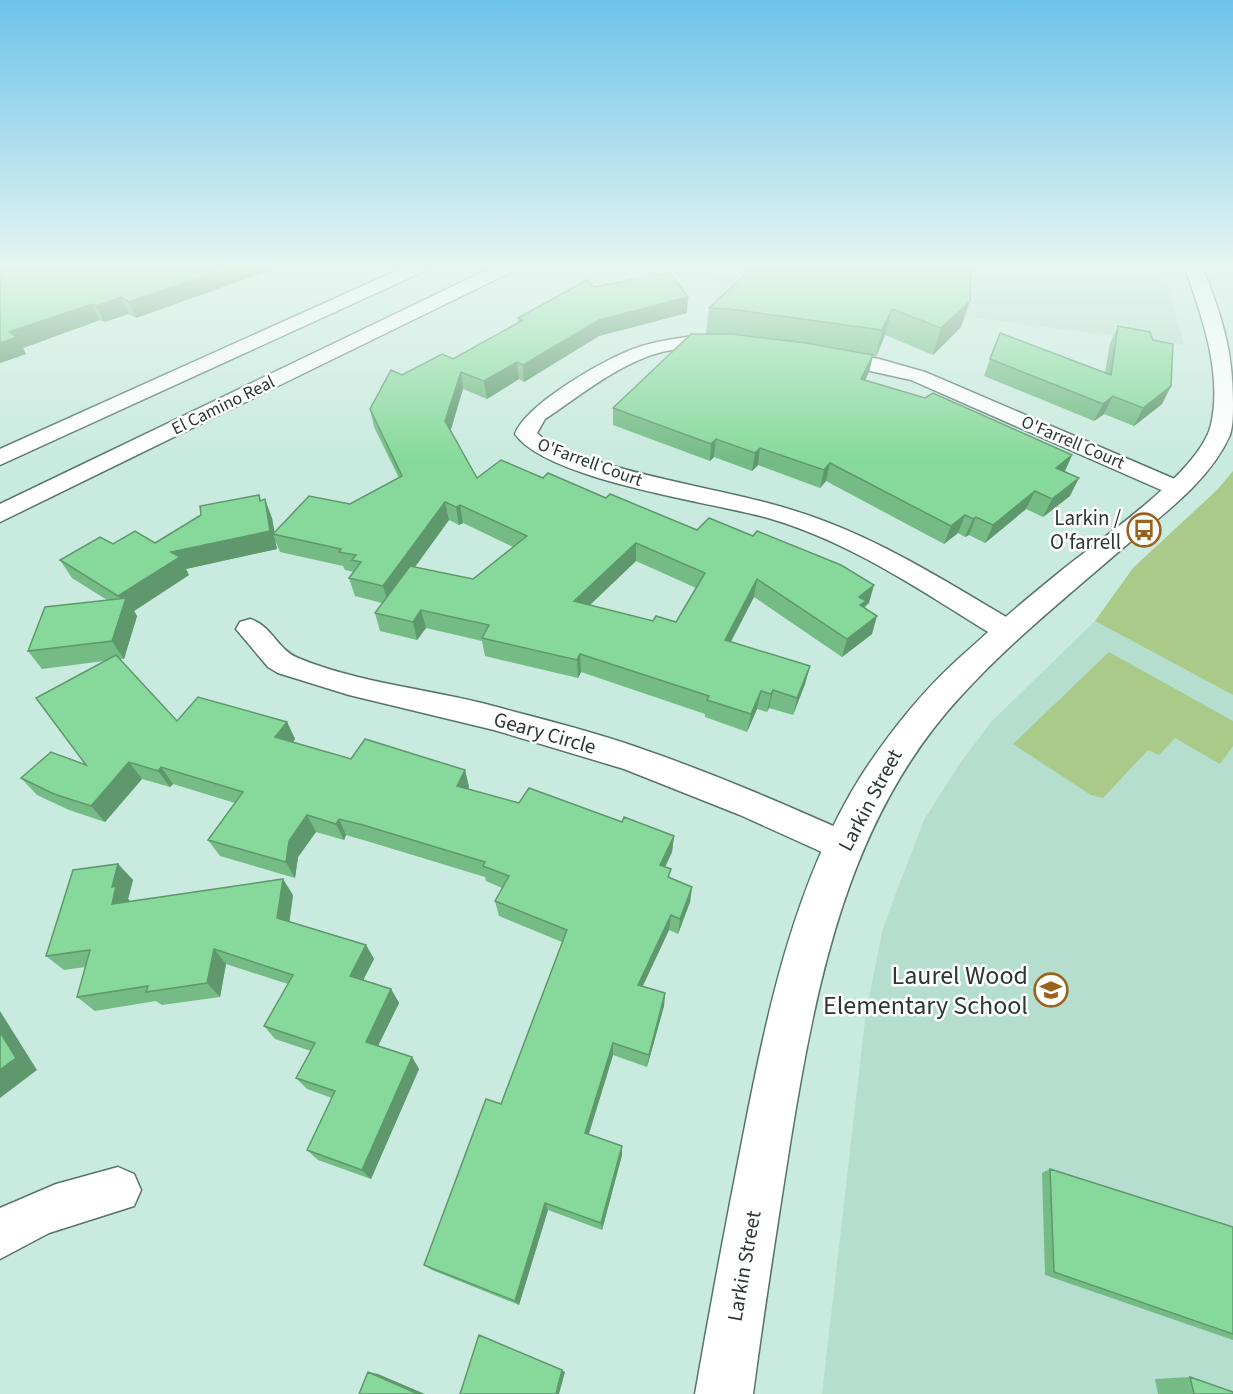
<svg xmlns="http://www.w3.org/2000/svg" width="1233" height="1394" font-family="'Source Sans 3',sans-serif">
<rect width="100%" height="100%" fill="#c9eade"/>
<path fill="#b5decf" d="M 719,265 L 1162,265 L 1184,345 L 715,284 L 711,276 Z
M 1095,621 L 1233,695 L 1233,1394 L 822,1394 L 866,1012 L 883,929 L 896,893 L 924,820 L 960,763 L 992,721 Z"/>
<path fill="#a9ca88" d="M 1233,471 L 1233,695 L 1095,621 L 1133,568 L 1218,489 Z
M 1109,652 L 1233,721 L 1233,746 L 1220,764 L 1175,738 L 1159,755 L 1148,750 L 1103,798 L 1091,795 L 1013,744 Z"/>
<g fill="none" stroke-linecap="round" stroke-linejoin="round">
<defs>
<path id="minor" d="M 693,336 L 722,337 L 731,343 C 725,352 691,348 678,349 C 628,355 586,392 545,419 L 537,433 C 551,447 572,453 590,459 C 667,485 749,492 824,521 C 893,547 955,587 1018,624 L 1022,631 L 1018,638 L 1008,641 L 998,638 C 924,593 852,542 768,518 C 711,502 547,480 515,434 C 526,404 607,357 639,347 C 656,341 675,339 693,336 Z
M 832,351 L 879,359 L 925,372 L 1184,483 L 1188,488 L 1184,493 L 1168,493 L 911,380 L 825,361 L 822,357 Z
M 250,619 C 271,625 278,650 298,658 C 361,684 432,689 497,707 C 545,720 595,732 642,749 C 715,774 786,805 856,836 L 861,847 L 856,858 L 844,862 L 740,815 L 624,769 L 494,730 L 349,695 L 278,673 L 268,667 L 236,629 L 240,622 Z
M 118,1167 L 134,1174 L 141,1190 L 134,1206 L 49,1233 L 0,1259 L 0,1208 L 56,1184 Z"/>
<path id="tertiary" d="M 1184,265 L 1202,265 C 1221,315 1233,348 1233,403 C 1233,414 1233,425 1230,435 C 1209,482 1163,514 1124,547 C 1069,595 1010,642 961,696 C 847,819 816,984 790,1144 C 777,1227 764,1310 753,1394 L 695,1394 C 710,1308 726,1222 743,1136 C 767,1013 794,883 861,776 C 889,733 920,694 957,660 C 991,629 1026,599 1062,570 C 1100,539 1200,472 1211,425 C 1223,372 1201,314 1184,265 Z"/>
<path id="motorway" d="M 409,265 L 432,265 L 429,269 L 0,465 L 0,449 Z
M 497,265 L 520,265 L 517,269 L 0,522 L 0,504 Z"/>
</defs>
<use href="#minor" stroke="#57746a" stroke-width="3"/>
<use href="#tertiary" stroke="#57746a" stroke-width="3"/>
<use href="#motorway" stroke="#57746a" stroke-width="3"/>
<use href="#minor" fill="#fff" fill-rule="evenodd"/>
<use href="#tertiary" fill="#fff" fill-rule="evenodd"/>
<use href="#motorway" fill="#fff" fill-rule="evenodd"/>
</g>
<path fill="#74bb85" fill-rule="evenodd" d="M 0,265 L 285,265 L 136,318 L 129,314 L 104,322 L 100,320 L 23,348 L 26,354 L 0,363 Z
M 755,265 L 961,327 L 933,355 L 885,335 L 876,357 L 873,356 L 869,372 L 865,380 L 1072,455 L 1065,471 L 1070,496 L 1043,517 L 1026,509 L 985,543 L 969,535 L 965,537 L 958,533 L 944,544 L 826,481 L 820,488 L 758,465 L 752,471 L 714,457 L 710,461 L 613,425 L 613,408 L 706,334 L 709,308 Z
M 594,287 L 687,313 L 599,336 L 524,382 L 519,379 L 487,399 L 463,389 L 451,430 L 477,478 L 543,478 L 606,498 L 869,603 L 864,608 L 872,634 L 842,657 L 754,597 L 731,642 L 810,666 L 805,684 L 793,715 L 769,708 L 767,712 L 757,709 L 747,732 L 705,717 L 705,714 L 581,672 L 578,678 L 485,656 L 482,641 L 426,628 L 417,640 L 380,631 L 375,613 L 382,603 L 355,596 L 349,578 L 354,572 L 345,570 L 343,566 L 280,552 L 275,540 L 277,549 L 186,569 L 189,575 L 134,611 L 137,616 L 124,659 L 120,659 L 177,721 L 287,722 L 295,739 L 293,742 L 351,759 L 465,770 L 469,787 L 468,789 L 519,803 L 622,822 L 674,836 L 672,852 L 665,867 L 670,878 L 692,887 L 690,902 L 678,934 L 669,930 L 643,986 L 665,993 L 664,1006 L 647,1067 L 613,1055 L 589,1134 L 622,1155 L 602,1230 L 548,1210 L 519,1305 L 432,1270 L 424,1265 L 501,1104 L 562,942 L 499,916 L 495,901 L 502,888 L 486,881 L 485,877 L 370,842 L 346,835 L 344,840 L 316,832 L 298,857 L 295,878 L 220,856 L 208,840 L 235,803 L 173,784 L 170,787 L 142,779 L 105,822 L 69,810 L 37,795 L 21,778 L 86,765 L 104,661 L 42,669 L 28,651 L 107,600 L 72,578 L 60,560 L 113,544 L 155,543 L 259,495 L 261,500 L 272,518 L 274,532 L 350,504 L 399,478 L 374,427 L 370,409 L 402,375 L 453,359 L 518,323 L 518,318 ZM 449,520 L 459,525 L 463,523 L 513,547 L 473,579 L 415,567 ZM 636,561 L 696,588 L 676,622 L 653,621 L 590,605 Z
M 1118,326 L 1171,386 L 1162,404 L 1134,426 L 1104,414 L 1094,421 L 984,376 L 990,359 L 1105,373 L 1110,343 Z
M 118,864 L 133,880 L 128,899 L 131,902 L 293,895 L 289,921 L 366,945 L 374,959 L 363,980 L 391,989 L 399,1003 L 378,1046 L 412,1057 L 419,1069 L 371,1179 L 318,1160 L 307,1150 L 332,1098 L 307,1089 L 296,1078 L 311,1051 L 275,1039 L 264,1026 L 288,984 L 226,964 L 220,997 L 162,1005 L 156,1001 L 95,1011 L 77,997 L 85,967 L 64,970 L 46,956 Z
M 1050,1169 L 1233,1227 L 1233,1340 L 1045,1275 L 1042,1173 Z
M 1190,1377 L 1233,1394 L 1158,1394 L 1155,1379 Z"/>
<path fill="#5e986c" d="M 235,265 L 285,265 L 136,318 L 129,302 Z
M 121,297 L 129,314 L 104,322 L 96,306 Z
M 688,297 L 687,313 L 599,336 L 524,382 L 523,365 L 599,320 Z
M 970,301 L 961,327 L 933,355 L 941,328 Z
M 92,304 L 100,320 L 23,348 L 26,354 L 0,363 L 0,343 L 9,332 Z
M 892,309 L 885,335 L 876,357 L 882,330 Z
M 873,355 L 869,372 L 857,396 L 861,379 Z
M 517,362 L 519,379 L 487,399 L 484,381 Z
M 461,372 L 463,389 L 448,438 L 445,421 Z
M 1171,386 L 1162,404 L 1134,426 L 1143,408 Z
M 1113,396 L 1104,414 L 1094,421 L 1103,404 Z
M 716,439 L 714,457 L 710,461 L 711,444 Z
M 760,448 L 758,465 L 752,471 L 755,453 Z
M 1072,455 L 1064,473 L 1056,468 Z
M 830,463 L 826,481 L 820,488 L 824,470 Z
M 1079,478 L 1070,496 L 1043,517 L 1052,499 Z
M 1035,491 L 1026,509 L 985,543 L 993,525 Z
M 265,499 L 272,518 L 275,534 L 273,534 L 275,540 L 277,549 L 186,569 L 189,575 L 134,611 L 137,616 L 124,659 L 112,641 L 124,604 L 118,596 L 171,552 Z
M 445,502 L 449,520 L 388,604 L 383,586 Z
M 460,505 L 463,523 L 459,525 L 456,507 Z
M 965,515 L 958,533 L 944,544 L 951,526 Z
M 976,517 L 969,535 L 965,537 L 973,519 Z
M 636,543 L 636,561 L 575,619 L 574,601 Z
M 757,579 L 754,597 L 722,658 L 725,640 Z
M 874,585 L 869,603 L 864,607 L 860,619 L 859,597 Z
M 421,610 L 426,628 L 417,640 L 413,622 Z
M 877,616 L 872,634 L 842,657 L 847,639 Z
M 580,654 L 581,672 L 578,678 L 577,660 Z
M 810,666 L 805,684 L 793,715 L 797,698 Z
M 773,690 L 769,708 L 767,712 L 771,694 Z
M 761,691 L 757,709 L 747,732 L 751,714 Z
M 287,722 L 295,739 L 284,754 L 275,737 Z
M 129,762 L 142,779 L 105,822 L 91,806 Z
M 161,767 L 173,784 L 170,787 L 158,771 Z
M 465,770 L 469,787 L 461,802 L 457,786 Z
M 307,815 L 316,832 L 298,857 L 295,878 L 286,862 L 289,841 Z
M 339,819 L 346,835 L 344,840 L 336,824 Z
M 674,836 L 672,852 L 659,880 L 660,865 Z
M 118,864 L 133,880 L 128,899 L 131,902 L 112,904 L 112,887 Z
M 283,879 L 293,895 L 288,933 L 277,918 Z
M 692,887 L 690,902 L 678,934 L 680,919 Z
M 671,915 L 669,930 L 637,998 L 638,985 Z
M 366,945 L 374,959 L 358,990 L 350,976 Z
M 214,949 L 226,964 L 220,997 L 207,983 Z
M 391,989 L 399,1003 L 374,1054 L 366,1042 Z
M 665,993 L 664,1006 L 647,1067 L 649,1055 Z
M 0,1011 L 37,1070 L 0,1098 Z
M 613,1043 L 613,1055 L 586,1143 L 585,1133 Z
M 412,1057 L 419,1069 L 371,1179 L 362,1170 Z
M 622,1146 L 622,1155 L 602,1230 L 601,1223 Z
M 545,1203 L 548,1210 L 519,1305 L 515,1301 Z
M 562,1370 L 565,1372 L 559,1394 L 556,1394 Z
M 368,1372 L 378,1374 L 425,1394 L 418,1394 Z"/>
<path fill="#87d99b" stroke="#5e986c" stroke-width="1.5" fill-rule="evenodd" d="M 0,265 L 235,265 L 129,302 L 121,297 L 96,306 L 92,304 L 9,332 L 17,337 L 0,343 Z
M 755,265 L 971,265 L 970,301 L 941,328 L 892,309 L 882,330 L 730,309 L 709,308 Z
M 670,272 L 688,297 L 599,320 L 523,365 L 517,362 L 484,381 L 461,372 L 445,421 L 477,478 L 501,460 L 543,478 L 548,473 L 606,498 L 610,494 L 697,530 L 709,518 L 753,536 L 757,531 L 841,565 L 874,585 L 859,597 L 866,601 L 860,605 L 877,616 L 847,639 L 757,579 L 725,640 L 810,666 L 797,698 L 773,690 L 771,694 L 761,691 L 751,714 L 707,700 L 709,696 L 580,654 L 577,660 L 482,638 L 489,625 L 421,610 L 413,622 L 375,613 L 410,566 L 473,579 L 527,536 L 460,505 L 456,507 L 445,502 L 383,586 L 349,578 L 361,562 L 352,560 L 356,555 L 339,552 L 341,549 L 273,534 L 309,496 L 350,504 L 402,476 L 370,409 L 391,370 L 402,375 L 442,354 L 453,359 L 523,320 L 518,318 L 587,280 L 594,287 ZM 636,543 L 705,573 L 676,622 L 656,616 L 653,621 L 574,601 Z
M 1118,326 L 1150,332 L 1153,340 L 1173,344 L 1171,386 L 1143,408 L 1113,396 L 1103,404 L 990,359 L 1000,333 L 1111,375 Z
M 691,334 L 731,334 L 806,343 L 873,355 L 861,379 L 925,398 L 933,393 L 1072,455 L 1056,468 L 1079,478 L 1052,499 L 1035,491 L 993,525 L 976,517 L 973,519 L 965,515 L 951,526 L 830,463 L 824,470 L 760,448 L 755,453 L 716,439 L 711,444 L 613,408 Z
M 259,495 L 260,501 L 265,499 L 270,531 L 171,552 L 180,557 L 118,596 L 60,560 L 100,537 L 113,544 L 135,531 L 155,543 L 201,515 L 200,506 Z
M 126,598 L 112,641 L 28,651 L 45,607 Z
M 116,655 L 177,721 L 198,697 L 287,722 L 275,737 L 351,759 L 365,739 L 465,770 L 457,786 L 519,803 L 529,788 L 622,822 L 624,817 L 674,836 L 660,865 L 671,869 L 668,877 L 692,887 L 680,919 L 671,915 L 638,985 L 665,993 L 649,1055 L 613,1043 L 585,1133 L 622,1146 L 601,1223 L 545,1203 L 515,1301 L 424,1265 L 486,1099 L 501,1104 L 567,930 L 495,901 L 509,876 L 483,866 L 485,862 L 363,825 L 339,819 L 336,824 L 307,815 L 289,841 L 286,862 L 208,840 L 243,792 L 161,767 L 158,771 L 129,762 L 91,806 L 54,794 L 21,778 L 51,752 L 86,765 L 36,698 Z
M 118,864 L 112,887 L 116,886 L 112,904 L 283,879 L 277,918 L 366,945 L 350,976 L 391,989 L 366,1042 L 412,1057 L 362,1170 L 307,1150 L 335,1091 L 296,1078 L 315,1043 L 264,1026 L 293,975 L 214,949 L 207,983 L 146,992 L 148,986 L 77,997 L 90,950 L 46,956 L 73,870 Z
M 0,1032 L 16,1058 L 0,1070 Z
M 1050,1169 L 1233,1227 L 1233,1334 L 1054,1272 Z
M 479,1335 L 562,1370 L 556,1394 L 460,1394 Z
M 368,1372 L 418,1394 L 359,1394 Z
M 1190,1377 L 1233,1392 L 1233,1394 L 1194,1394 Z"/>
<linearGradient id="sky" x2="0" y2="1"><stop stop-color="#6dc3ec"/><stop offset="0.58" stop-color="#e7f6f0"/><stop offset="1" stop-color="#e7f6f0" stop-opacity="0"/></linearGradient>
<rect width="1233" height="460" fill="url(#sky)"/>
<defs>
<symbol id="bus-ring" viewBox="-11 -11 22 22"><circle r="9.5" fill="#fff" stroke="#9a631d" stroke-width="1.5"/><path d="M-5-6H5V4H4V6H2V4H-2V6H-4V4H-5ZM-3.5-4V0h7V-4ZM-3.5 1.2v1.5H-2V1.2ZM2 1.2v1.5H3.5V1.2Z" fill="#9a631d"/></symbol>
<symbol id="school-ring" viewBox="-11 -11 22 22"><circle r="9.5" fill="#fff" stroke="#9a631d" stroke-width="1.5"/><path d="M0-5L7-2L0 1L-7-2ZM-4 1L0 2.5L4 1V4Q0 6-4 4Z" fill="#9a631d"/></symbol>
</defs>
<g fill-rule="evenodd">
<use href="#bus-ring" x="1125" y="511" width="38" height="38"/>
<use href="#school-ring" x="1032" y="971" width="38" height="38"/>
</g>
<g text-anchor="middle" stroke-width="5" stroke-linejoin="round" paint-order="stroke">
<g font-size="18" fill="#2a3733" stroke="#fff">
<text transform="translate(223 405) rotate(-26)" y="6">El Camino Real</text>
<text transform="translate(1073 442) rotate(23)" y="6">O'Farrell Court</text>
<text transform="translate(590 462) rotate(20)" y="6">O'Farrell Court</text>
</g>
<g font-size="21" fill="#2a3733" stroke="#fff" text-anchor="end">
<text x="1121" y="525">Larkin /<tspan x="1121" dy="24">O'farrell</tspan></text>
</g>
<g font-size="21" fill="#2a3733" stroke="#fff">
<text transform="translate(545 733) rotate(16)" y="7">Geary Circle</text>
<text transform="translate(870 800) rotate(-62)" y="7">Larkin Street</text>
<text transform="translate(744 1266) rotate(-80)" y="7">Larkin Street</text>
</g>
<g font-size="26" fill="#2a3733" stroke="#fff" text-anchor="end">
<text x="1028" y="984">Laurel Wood<tspan x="1028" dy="30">Elementary School</tspan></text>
</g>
</g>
</svg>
